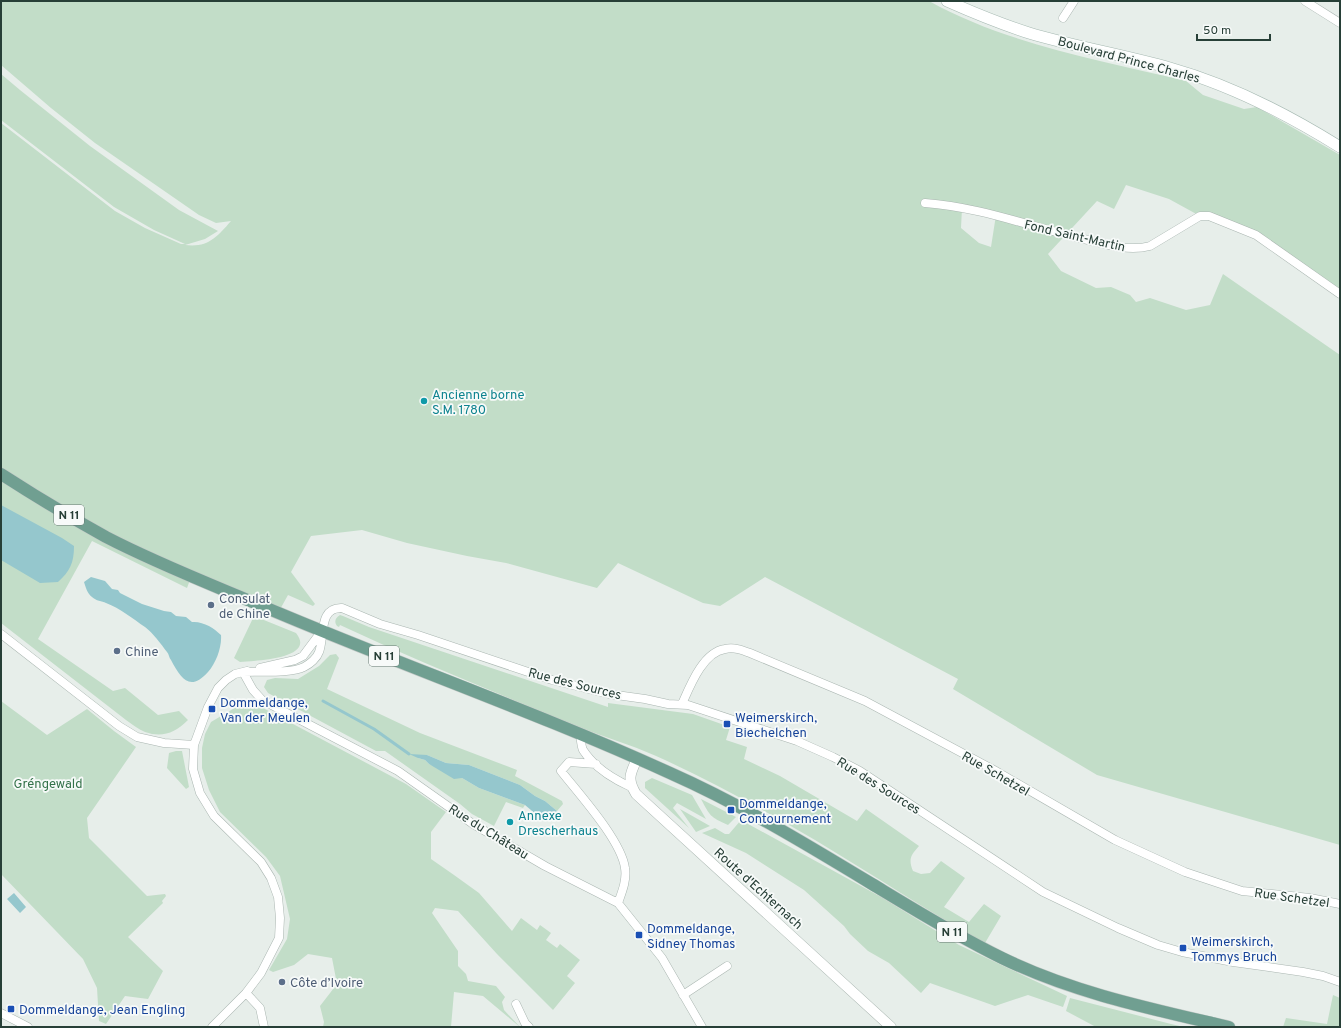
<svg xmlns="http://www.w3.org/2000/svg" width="1341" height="1028" font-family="Overpass,sans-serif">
<rect width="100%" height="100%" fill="#e7eeea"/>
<path fill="#c2ddc8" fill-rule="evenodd" d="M 1,1 L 929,1 C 1006,44 1100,60 1186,81 L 1203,95 L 1244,109 L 1257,107 L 1340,155 L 1340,294 L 1256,235 L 1200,216 L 1169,199 L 1126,185 L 1114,209 L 1097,201 L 1048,254 L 1061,271 L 1096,288 L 1111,287 L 1130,295 L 1136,302 L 1150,298 L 1186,310 L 1210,305 L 1223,274 L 1340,355 L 1340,845 L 1097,775 L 953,689 L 958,679 L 765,577 L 720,606 L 703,603 L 618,563 L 597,588 L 506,563 L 467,556 L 407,543 L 362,530 L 311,536 L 291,572 L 315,604 L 313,606 L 288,595 L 278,613 L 191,577 L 187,588 L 92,541 L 38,639 L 113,691 L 125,688 L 158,715 L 179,711 L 188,720 C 175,733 162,738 145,732 C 138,729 132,724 126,720 L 1,623 L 1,123 L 115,211 L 145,228 L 181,244 L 185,244 L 154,230 L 114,207 L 1,120 L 1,74 L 20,90 L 90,146 L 179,210 L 218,231 L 205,239 L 185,245 C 208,248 217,237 231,221 L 216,223 L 199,215 L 95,143 L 51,108 L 1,65 ZM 962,208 L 996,215 L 991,247 L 979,243 L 961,228 Z
M 340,615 L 343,616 L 369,627 L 608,707 L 608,703 L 693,714 L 730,727 L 726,740 L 747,747 L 744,759 L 780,776 L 857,821 L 866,809 L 919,846 C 911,855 908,859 913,871 L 921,874 L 930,873 L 941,861 L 965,878 L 944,907 L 969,922 L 984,904 L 1001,916 L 985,943 C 927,911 872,874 815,840 C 766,811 716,784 665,760 C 640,748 613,740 587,730 C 504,696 421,663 340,625 L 339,627 L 337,626 C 334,622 335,618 340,615 Z
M 254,616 L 296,633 C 317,659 254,661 240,662 L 234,658 Z
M 336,654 L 339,658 L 327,689 L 420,733 L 517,770 L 515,776 L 562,801 L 563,804 L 557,811 L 545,801 L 535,796 L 520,785 L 469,765 L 446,763 L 427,755 L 418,758 L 425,760 L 429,764 L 462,778 L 479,788 L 525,805 L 523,808 L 506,802 L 494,826 L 472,814 L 460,804 L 385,751 L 376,751 L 268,693 L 264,687 L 267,680 L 275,678 L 298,679 L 319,666 L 330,655 Z
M 248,700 L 406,784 L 446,812 L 431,832 L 431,859 L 454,875 L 479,893 L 512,931 L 521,918 L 537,930 L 540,925 L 551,933 L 546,940 L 557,948 L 560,944 L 580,960 L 567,976 L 575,983 L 553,1010 L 497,954 L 458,911 L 435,908 L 432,913 L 458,951 L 458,966 L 466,974 L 468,981 L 496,986 L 505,997 L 502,1002 L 504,1010 L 520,1027 L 483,996 L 454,992 L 451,1027 L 323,1027 L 324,1022 L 320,1006 L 337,984 L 332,958 L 308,954 L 294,965 L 273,972 L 269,970 L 287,939 L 290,919 L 280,876 L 266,857 L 220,812 L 209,790 L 202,768 L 202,748 L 205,734 L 211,722 Z
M 1,701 L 47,735 L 87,709 L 114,731 L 136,747 L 87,818 L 89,838 L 147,896 L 165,894 L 166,896 L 162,901 L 163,903 L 128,937 L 163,971 L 148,999 L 125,996 L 106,1024 L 99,1021 L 97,988 L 83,959 L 1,874 Z
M 176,751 L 182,751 L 189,787 L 186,789 L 167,768 L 169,753 Z
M 652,778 L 692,795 L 706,819 L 677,803 L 673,808 L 689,828 L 645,788 L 645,782 Z
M 701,799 L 736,817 L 728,825 C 710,817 710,816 701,799 Z
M 680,809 L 710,826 L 696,832 Z
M 741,820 L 881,897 L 959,945 L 1067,996 L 1063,1007 L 1028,995 L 995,1006 L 930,983 L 921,993 L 889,963 L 868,951 L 850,934 L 844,926 L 804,890 L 746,853 L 702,833 L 715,828 L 725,834 L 729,834 Z
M 1333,995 L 1340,998 L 1340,1027 L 1283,1027 L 1286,1018 L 1327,1024 Z
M 1070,998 L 1171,1024 L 1184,1027 L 1096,1027 L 1066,1011 Z"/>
<path fill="#95c7cd" d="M 1,505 L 62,538 L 74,546 C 74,563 70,571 58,582 L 40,583 L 1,560 Z
M 91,577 L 105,581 L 112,589 L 118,590 L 120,593 L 142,604 L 164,611 L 171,612 L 176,616 L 186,617 L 192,622 C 203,621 214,628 221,635 C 222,647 216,663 208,672 C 190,692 181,679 171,660 C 169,658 169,654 167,652 C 161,644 153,633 145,627 C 133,619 120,608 106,603 C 102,601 96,601 92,597 C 87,593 86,588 84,582 Z
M 409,754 L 427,755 L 446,763 L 469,765 L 520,785 L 535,796 L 545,801 L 557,811 L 544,821 L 525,805 L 479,788 L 462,778 L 454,779 L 429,764 L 425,760 L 418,758 Z
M 14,893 L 26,907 L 20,913 L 7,899 Z"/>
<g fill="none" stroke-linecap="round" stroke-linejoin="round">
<path stroke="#95c7cd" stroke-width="3" d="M 323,701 L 374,729 L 409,754"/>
<defs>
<path id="minor" d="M 1305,1 L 1340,23
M 1063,18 L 1074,1
M 925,203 C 980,207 1031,227 1084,239 C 1105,244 1128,252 1150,246 L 1200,216 L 1209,216 L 1256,235 L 1340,294
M 1,634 L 119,726 L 137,737 L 164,743 L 194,745
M 260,668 L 295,660 L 303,656 L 321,632
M 243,672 C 259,671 290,674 304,667 C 310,664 317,658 319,652 C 325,637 318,607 342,608 L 380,624 L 418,635 L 552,680 L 609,694 L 645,699 L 668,704 L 688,705 L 797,741 L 833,757 L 860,771 L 1043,892 L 1118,928 L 1158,945 L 1182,952 L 1233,962 L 1303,972 L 1323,976 L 1340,982
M 243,672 L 253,690 L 262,700 L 398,771 L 473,824 L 545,866 L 618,903 L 662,958 L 702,1027
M 682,704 C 690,686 703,652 725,649 C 734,647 742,650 750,653 L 865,701 L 994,770 L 1115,840 L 1185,872 L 1242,891 L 1310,898 L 1340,904
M 580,734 C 581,739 581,746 583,750 C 594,767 613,779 631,787
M 596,764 L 569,762 L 561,771 C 579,794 621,840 625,868 C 627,880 622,892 618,903
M 246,993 L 260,1008 L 264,1027
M 683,995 L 727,966
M 516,1004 L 525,1023 L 529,1027
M 1,1013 L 28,1027
M 212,1027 L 246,993 L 261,973 L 279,938 L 280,918 L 278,897 L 271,878 L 261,862 L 214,816 L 200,793 L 193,769 L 194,745 L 208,707 L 218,688 L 226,680 L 235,674 L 247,671"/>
<path id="tertiary" d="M 637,759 C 630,774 627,779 636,794 L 891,1027"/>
<path id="secondary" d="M 947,1 C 974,13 1001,24 1029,33 C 1076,47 1124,55 1170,68 C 1231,85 1287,114 1340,147"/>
<path id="primary" d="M 1,474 C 35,496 70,517 106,537 C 154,562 205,582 255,603 C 392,662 534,711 670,773 C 740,804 806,844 872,884 C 915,910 957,936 1002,958 C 1074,993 1152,1009 1229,1027"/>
</defs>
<use href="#minor" stroke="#aab6b1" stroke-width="9"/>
<use href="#tertiary" stroke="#aab6b1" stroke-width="11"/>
<use href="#secondary" stroke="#a6b9b2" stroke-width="12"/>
<use href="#primary" stroke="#c3c9c7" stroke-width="13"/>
<use href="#minor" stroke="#fff" stroke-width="8"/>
<use href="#tertiary" stroke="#fff" stroke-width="10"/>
<use href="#secondary" stroke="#fff" stroke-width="11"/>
<use href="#primary" stroke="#709f91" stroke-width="12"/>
</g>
<g fill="#0f9aa8" stroke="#f7faf9" stroke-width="1.5">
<circle cx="424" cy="401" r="4"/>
<circle cx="510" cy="822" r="4"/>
</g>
<g fill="#5c6f8a" stroke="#f7faf9" stroke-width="1.5">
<circle cx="211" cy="605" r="4"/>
<circle cx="117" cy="651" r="4"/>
<circle cx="282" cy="982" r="4"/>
</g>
<g fill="#1a4fb4" stroke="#f7faf9" stroke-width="1.5">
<rect x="208" y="705" width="8" height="8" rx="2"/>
<rect x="723" y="720" width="8" height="8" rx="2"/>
<rect x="727" y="806" width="8" height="8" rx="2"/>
<rect x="635" y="931" width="8" height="8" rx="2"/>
<rect x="1179" y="944" width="8" height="8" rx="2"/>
<rect x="7" y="1005" width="8" height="8" rx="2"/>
</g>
<g text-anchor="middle" stroke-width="3.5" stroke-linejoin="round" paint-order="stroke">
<g fill="#f7faf9" stroke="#657771" stroke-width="1">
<rect x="54" y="505" width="30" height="20" rx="3"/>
<rect x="369" y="646" width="30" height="20" rx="3"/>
<rect x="937" y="922" width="30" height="20" rx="3"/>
</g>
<g font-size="12" font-weight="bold" fill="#273f37">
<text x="69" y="519">N 11</text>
<text x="384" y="660">N 11</text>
<text x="952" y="936">N 11</text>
</g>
<g font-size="13" fill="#273f37" stroke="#f7faf9">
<text transform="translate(1129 59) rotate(15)" y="5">Boulevard Prince Charles</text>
<text transform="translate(1075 235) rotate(13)" y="5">Fond Saint-Martin</text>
<text transform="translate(575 683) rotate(14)" y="5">Rue des Sources</text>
<text transform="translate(996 773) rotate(30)" y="5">Rue Schetzel</text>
<text transform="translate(879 785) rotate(32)" y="5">Rue des Sources</text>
<text transform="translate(489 831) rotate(32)" y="5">Rue du Château</text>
<text transform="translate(759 888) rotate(42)" y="5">Route d'Echternach</text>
<text transform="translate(1292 897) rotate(8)" y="5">Rue Schetzel</text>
</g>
<g font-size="13" fill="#0d838f" stroke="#f7faf9" text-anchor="start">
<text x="432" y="399">Ancienne borne<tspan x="432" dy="15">S.M. 1780</tspan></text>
<text x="518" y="820">Annexe<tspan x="518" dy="15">Drescherhaus</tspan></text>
</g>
<g font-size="13" fill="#4e5e75" stroke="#f7faf9" text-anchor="start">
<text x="219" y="603">Consulat<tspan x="219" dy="15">de Chine</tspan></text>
<text x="125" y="656">Chine</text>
<text x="290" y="987">Côte d’Ivoire</text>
</g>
<g font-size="13" fill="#164399" stroke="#f7faf9" text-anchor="start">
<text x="220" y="707">Dommeldange,<tspan x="220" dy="15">Van der Meulen</tspan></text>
<text x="735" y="722">Weimerskirch,<tspan x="735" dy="15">Biechelchen</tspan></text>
<text x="739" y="808">Dommeldange,<tspan x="739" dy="15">Contournement</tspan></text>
<text x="647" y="933">Dommeldange,<tspan x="647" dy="15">Sidney Thomas</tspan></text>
<text x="1191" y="946">Weimerskirch,<tspan x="1191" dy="15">Tommys Bruch</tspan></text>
<text x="19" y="1014">Dommeldange, Jean Engling</text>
</g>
<g font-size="13" fill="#34724a" stroke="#f7faf9">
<text x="48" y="788">Gréngewald</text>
</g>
</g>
<rect width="1341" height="1028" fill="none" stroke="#273f37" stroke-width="4"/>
<path d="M1197 34v6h73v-6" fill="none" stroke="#273f37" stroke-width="2"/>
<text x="1203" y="34" font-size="12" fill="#273f37" stroke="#f7faf9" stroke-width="3" paint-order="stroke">50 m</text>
</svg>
